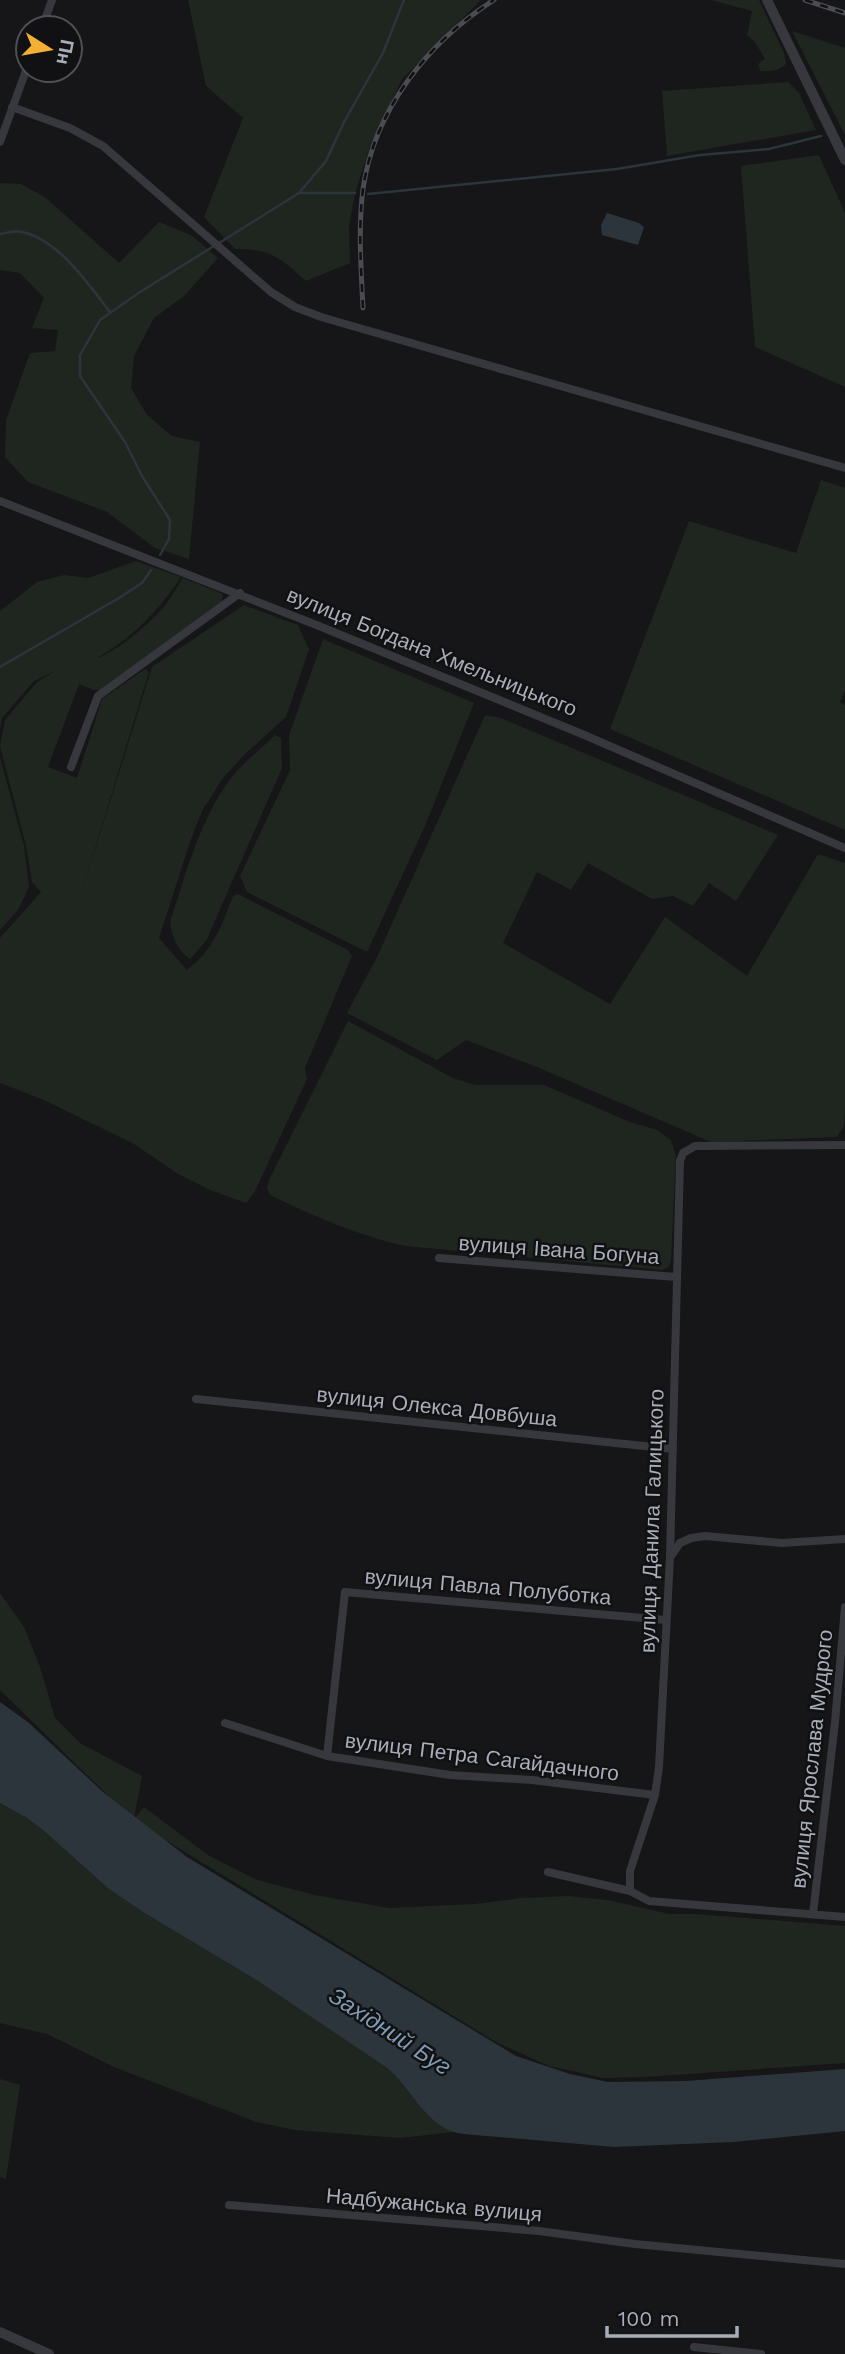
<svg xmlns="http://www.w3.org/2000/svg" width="845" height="2354" font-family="'Work Sans',sans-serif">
<rect width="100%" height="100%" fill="#161618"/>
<path fill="#1e261f" d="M 188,0 L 481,0 L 402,79 L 370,147 L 355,193 L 349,227 L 350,263 L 306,281 C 280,258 272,249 235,249 L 204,217 L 243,118 L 206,86 Z
M 711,0 L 759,0 L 784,53 L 786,64 C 779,71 770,72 760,71 L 758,64 L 765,59 L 755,42 L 747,35 L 752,11 Z
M 792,31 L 845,48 L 845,135 Z
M 788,82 L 799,93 L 816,130 L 667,156 L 662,91 Z
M 819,155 L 845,213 L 845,387 L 755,347 L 741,166 Z
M 0,183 L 21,184 L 46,198 L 119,263 L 159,222 L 191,235 L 218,258 L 184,296 L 154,318 L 134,356 L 131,388 L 147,415 L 172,436 L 200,442 L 189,559 L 155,548 L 107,512 L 28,482 L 5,457 L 6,420 L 30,353 L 55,351 L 58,330 L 32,328 L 44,298 L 20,273 L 0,270 Z
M 821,480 L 845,488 L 845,691 L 840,702 L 845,705 L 845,830 L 610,729 L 689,521 L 796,553 Z
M 136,561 L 181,577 C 159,610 130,641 96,658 C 115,654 151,622 164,607 C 171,598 176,588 183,578 L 223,594 L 221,603 L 100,690 L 94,690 L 79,684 L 48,767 L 77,778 L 102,699 L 145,669 L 149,672 L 77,907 L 152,667 L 244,605 L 298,625 L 309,649 L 286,717 L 245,754 L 223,778 L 202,811 L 190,842 L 159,938 L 187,970 C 214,949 221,927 233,896 L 238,894 L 348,950 L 352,956 L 305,1068 L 307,1079 L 255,1191 L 246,1203 L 210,1190 L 178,1174 L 134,1144 L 44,1100 L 0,1083 L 0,938 L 41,892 L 32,882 L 26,846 L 0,746 L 5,720 L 37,682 L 55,671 L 34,681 L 2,718 L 0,729 L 0,611 L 37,582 L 64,575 L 88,578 Z
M 323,639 L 474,703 L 425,826 L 367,952 L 247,892 L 240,876 L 290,770 L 289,735 Z
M 485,715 L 501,718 L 778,835 L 736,901 L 709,883 L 693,906 L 673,896 L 652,899 L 588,863 L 571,890 L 537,872 L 503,943 L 610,1004 L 665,917 L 747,976 L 818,854 L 845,863 L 845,1107 L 844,1126 L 837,1137 L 711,1142 L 537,1067 L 466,1040 L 437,1060 L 347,1013 L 378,955 Z
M 275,735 L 281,738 L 282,768 L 206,941 L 190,959 C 177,950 172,937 170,922 C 186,874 199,822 229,781 C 241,764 260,750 275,735 Z
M 0,757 L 24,846 L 29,887 L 18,910 L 0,930 Z
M 348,1021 L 453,1078 L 475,1085 L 544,1085 L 630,1122 L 657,1130 L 671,1140 L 676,1156 L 671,1261 L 669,1267 L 662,1270 L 406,1246 C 362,1237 311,1215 270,1195 L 267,1188 L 269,1180 Z
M 0,1593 L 24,1627 L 40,1667 L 55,1718 L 80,1743 L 142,1776 L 134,1819 L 144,1807 L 208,1855 L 257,1880 L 315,1895 L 389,1908 L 475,1904 L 521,1898 L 568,1896 L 608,1900 L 669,1914 L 696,1914 L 845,1926 L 845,2063 L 646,2077 L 603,2078 L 549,2066 L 496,2042 L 134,1821 L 0,1690 Z
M 0,1803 L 27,1818 L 44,1831 L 109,1889 L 146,1914 L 258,1981 L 387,2068 C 414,2089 420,2115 454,2132 L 400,2138 L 295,2130 L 256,2122 L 114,2067 L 47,2034 L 0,2023 Z
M 0,2079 L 20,2085 L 6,2179 L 0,2177 Z"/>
<path fill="#2c353c" d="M 607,213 L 639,223 L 644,227 L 638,245 L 602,235 L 601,225 Z
M 0,1702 L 29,1723 L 103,1792 L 187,1857 L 516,2056 L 570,2074 L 608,2082 L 686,2081 L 845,2069 L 845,2131 L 733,2142 L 614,2147 L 475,2135 C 468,2134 460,2134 454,2132 C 423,2122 411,2087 387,2068 L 258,1981 L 146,1914 L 109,1889 L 44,1831 L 27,1818 L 0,1803 Z"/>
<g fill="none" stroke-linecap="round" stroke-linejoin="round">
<path stroke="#2c353c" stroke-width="2.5" d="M 299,193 L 355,193
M 368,194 L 617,169 L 700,155 L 769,149 L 821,136
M 0,234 C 7,233 15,230 22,232 C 58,239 89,285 110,312
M 219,243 L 299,193 L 326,161 L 344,122 L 383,53 L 404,0
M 160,555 L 169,539 L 170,520 L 142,476 L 125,442 L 80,376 L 80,355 L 100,320 L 140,292 L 214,246
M 0,667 L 119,598 L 142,583 L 151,570"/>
<path stroke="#37383d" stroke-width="8" d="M 42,28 L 52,0
M 12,107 L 70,128 L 103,146 L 271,292 L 295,307 L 321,317 L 845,468
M 0,142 L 28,65
M 0,501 L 319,626 L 582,734 L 845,848
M 71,767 L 98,696 L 240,593
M 439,1258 L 676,1277
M 196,1399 L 673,1449
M 671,1556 L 680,1543 L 691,1538 L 705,1536 L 782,1543 L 845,1539
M 225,1723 L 327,1756 L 450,1775 L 532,1780 L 655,1795
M 327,1756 L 345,1592 L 666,1620
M 548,1872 L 630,1891 L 649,1901 L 845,1917
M 630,1891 L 630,1871 L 655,1795 L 659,1767 L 670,1557 L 680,1161 L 683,1153 L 695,1146 L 845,1145
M 813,1914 L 835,1722 L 845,1607
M 229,2205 L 539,2231 L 635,2244 L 845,2264
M 694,2347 L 761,2354"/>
<path stroke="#37383d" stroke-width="10" d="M 767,0 L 845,160
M 0,2332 L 49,2354"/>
<defs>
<path id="rail" d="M 805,0 L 845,13
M 363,308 C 361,268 358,228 363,189 C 374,110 428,42 494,0"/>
</defs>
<use href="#rail" stroke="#4a4c52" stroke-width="5"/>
<use href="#rail" stroke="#111113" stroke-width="2.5" stroke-dasharray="8" stroke-linecap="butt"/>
</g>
<g text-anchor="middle" stroke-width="5" stroke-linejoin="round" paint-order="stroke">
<g font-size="21" fill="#a8adb8" stroke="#111113">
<text transform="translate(432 652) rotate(22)" y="7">вулиця Богдана Хмельницького</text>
<text transform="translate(559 1250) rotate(4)" y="7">вулиця Івана Богуна</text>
<text transform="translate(437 1407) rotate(6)" y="7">вулиця Олекса Довбуша</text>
<text transform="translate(652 1521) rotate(-88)" y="7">вулиця Данила Галицького</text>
<text transform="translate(488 1587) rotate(5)" y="7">вулиця Павла Полуботка</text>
<text transform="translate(482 1757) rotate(7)" y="7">вулиця Петра Сагайдачного</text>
<text transform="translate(812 1759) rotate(-84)" y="7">вулиця Ярослава Мудрого</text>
<text transform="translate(434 2205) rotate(5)" y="7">Надбужанська вулиця</text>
</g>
<g font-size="23" font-style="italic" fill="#7f9bb3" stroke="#111113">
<text transform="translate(390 2031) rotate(33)" y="8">Західний Буг</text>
</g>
</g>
<g transform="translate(49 49) rotate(101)"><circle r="33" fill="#111113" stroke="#4d4f55" stroke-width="2"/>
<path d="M0-5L12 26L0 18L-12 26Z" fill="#f2b134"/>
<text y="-10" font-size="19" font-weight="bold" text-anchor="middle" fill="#a8adb8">Пн</text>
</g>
<path d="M607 2326v10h130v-10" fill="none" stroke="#a8adb8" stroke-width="3.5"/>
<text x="618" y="2326" font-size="21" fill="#a8adb8" stroke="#111113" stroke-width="5" paint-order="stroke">100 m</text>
</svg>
